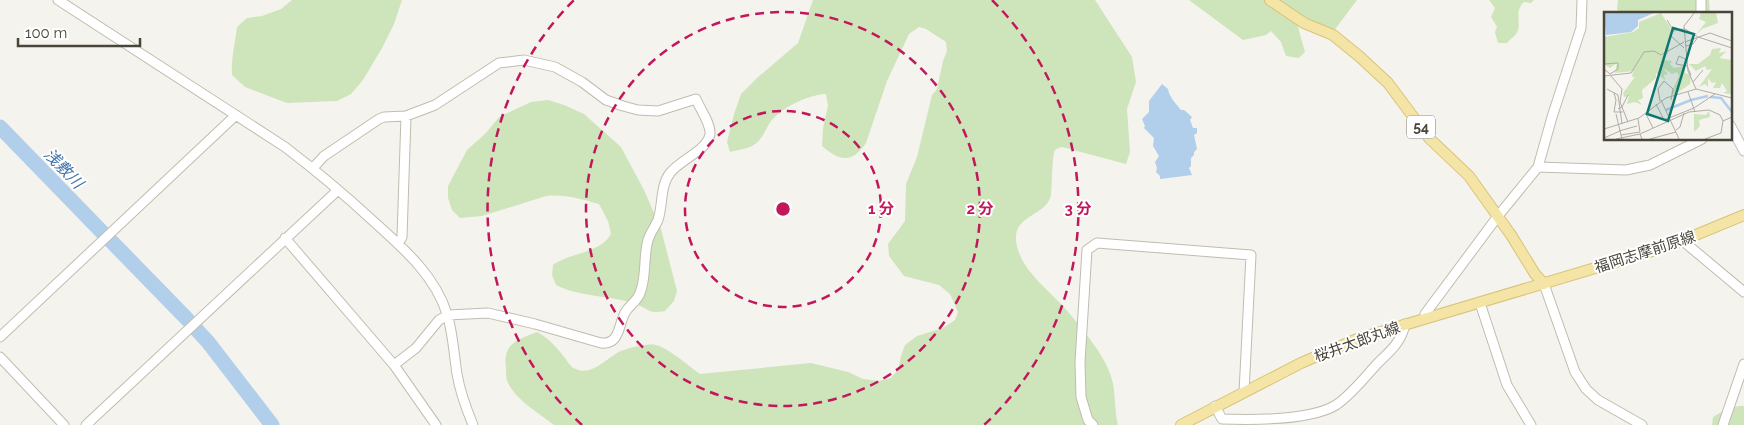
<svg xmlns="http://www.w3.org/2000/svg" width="1744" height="425" font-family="Raleway,'Noto Sans JP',sans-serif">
<rect width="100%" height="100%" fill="#f5f3ed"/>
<path fill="#cee4bb" d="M 292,0 L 402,0 L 394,24 L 382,48 L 363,80 L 351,94 L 337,101 L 287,103 L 245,87 L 232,75 C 231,58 235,44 237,27 L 247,18 L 262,16 L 281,9 Z
M 813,0 L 1095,0 L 1132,57 L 1136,82 L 1127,109 L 1130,152 L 1126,164 L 1062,147 C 1061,147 1056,149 1055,150 C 1052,154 1052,187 1051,195 C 1048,214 1017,215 1016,236 C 1015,264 1044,286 1061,304 C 1073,317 1090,338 1099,352 C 1104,360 1110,371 1112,380 C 1116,394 1114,410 1118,425 L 554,425 C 539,413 517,401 508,383 C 506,379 506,372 506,368 C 502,344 518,339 537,332 C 549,338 557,348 565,358 C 568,362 571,368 576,369 C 591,376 605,360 617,353 C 624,349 647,343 655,345 C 666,346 690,367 700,374 L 811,363 L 848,372 L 863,379 L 878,381 L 891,378 L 898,370 L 901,356 L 905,345 L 917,336 L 943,328 L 955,320 L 958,312 L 950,294 L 939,285 L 904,276 L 889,256 L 888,244 L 905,221 L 906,184 L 917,157 L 932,95 L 937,89 L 943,61 L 947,51 L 946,42 L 926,29 L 919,27 L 909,34 L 887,81 L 866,143 C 852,164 839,161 822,146 L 823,128 L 828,106 L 826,94 C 807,95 783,107 771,121 C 765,130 762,141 752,146 C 746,149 737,150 730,152 L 727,142 L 734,114 L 741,94 L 757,78 L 798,43 Z
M 1189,0 L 1276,0 L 1294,13 L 1305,52 L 1299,58 L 1286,56 L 1281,42 L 1271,31 L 1266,35 L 1243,40 Z
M 1279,0 L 1357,0 L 1333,32 L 1300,14 Z
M 1489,0 L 1534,0 L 1531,3 L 1524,2 C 1513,12 1523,24 1516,34 C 1514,37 1509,40 1507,43 L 1498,43 L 1495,32 L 1497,27 L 1491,17 L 1495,8 Z
M 1618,0 L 1709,0 L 1710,14 L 1620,14 L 1617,9 Z
M 548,100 L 564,105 L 584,114 L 621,147 L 644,190 L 661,229 L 677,291 L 674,301 L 665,311 C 648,314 651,310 636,304 C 610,295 579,297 556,285 L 552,275 L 553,265 C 571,252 599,254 611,234 L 608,221 L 599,204 C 581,199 565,194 546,196 L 482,216 L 460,218 L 452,210 L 448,198 L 448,186 L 467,150 L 486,133 L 499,117 L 531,102 Z
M 1740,406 L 1744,406 L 1744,425 L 1712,425 L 1713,417 L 1728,408 Z"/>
<path fill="#b1ceea" d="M 1162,84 L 1168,89 C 1169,97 1176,104 1181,110 L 1184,110 L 1192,117 L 1190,120 L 1193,128 L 1197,128 L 1197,133 L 1194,135 L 1197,149 L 1194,152 L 1194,155 L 1191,158 L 1191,166 L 1189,168 L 1192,175 L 1160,179 L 1160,176 L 1156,172 L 1157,168 L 1155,162 L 1159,156 L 1153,146 L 1154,138 L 1144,128 L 1145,126 L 1142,119 L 1149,112 L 1149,101 Z"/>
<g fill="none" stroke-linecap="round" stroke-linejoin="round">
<path stroke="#b1ceea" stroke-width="15" d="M 0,127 L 103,233
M 109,239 L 188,320
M 196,329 L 208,342 L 272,425"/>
<defs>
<path id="minor" d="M 58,0 L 285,147 C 315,170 344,194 372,220 C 402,247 435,275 447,314 C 453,333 454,355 457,374 C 460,392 466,408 473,425
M 1701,14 L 1701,0
M 1730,125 L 1744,151
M 1538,167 L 1626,170 L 1650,165 L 1702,139
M 313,168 L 324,156 L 379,119 L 384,117 L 406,116 L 435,105 L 499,63 L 524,60 L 555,67 L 582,82 L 606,100 L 623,106 L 638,110 L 658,111 L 696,99 C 700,109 711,124 710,134 C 708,150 681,159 670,173 C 660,186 663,205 658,220 C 655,227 650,233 648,240 C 643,257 647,276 640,293 C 638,300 630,305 626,311 C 618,323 621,345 601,343 L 535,324 L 488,313 L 448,315 L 439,320 L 416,348 L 394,365
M 285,238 L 394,365 L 436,425
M 1683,241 L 1744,292
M 398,244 L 402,237 L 406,116
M 1544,284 L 1575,372 L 1586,389 L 1598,400 L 1642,425
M 1480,303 L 1507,385 L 1531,425
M 1426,318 L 1425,314 L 1498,216 L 1538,167 L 1552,117 L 1581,28 L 1582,0
M 0,337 L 236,115
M 0,357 L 64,425
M 1215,406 L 1222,419 C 1252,420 1310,421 1336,405 C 1351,395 1365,377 1377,364 C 1390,351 1401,343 1405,324
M 86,425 L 338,190
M 1093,425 L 1088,420 L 1081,397 L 1080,362 L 1087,250 L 1097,243 L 1251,255 L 1244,392
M 1723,425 L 1744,364"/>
<path id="major" d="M 1270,0 L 1304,23 L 1333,35 L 1360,57 L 1388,83 L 1429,138 L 1469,176 L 1511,235 L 1535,274 L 1544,284
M 1181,425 L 1301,363 L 1357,339 L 1669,246 L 1744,215"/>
</defs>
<use href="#minor" stroke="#c0bcb0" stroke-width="11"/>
<use href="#major" stroke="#d8c378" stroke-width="12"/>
<use href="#minor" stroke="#fff" stroke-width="9"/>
<use href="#major" stroke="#f4e5a7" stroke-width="10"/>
</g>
<g fill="none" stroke="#c2185b" stroke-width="2.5" stroke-dasharray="9 6">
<circle cx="783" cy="209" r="98"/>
<circle cx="783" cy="209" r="197"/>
<path d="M582 425A295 295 0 0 1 574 0M992 0A295 295 0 0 1 984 425"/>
</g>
<g text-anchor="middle" stroke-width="4" stroke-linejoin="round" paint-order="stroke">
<rect fill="#fff" stroke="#807d76" stroke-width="1" x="1407" y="115.5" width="28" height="23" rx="4"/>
<g font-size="14" font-weight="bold" fill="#49453b">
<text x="1421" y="132">54</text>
</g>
<g font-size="15" fill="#49453b" stroke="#fff">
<text transform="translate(1645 252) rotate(-18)" y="5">福岡志摩前原線</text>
<text transform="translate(1357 342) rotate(-20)" y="5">桜井太郎丸線</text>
</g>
<g font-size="16" font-style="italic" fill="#3f73aa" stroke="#fff">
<text transform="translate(64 168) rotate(46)" y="6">浅敷川</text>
</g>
</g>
<g transform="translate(1604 12)">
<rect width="128" height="128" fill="#f5f3ed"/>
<path d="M 97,0 L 112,0 L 114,11 L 98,17 L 91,24 L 102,10 L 95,7 ZM 57,1 L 67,17 L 72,19 L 66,23 L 64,41 L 58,48 L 68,49 L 66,52 L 70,56 L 81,54 L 81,61 L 87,63 L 86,72 L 70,83 L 67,81 L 75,64 L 73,60 L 68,62 L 59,56 L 64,62 L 60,63 L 61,68 L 52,61 L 52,66 L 38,78 L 39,86 L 34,88 L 38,93 L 31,90 L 23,92 L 25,84 L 20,85 L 19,81 L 31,65 L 28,65 L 29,59 L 11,61 L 13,51 L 6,56 L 0,52 L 0,25 L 29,20 L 35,16 L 35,10 ZM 117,36 L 115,41 L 123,39 L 115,46 L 127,48 L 127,81 L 125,82 L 119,81 L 123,79 L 118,71 L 116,76 L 109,76 L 112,70 L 108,71 L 104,66 L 104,75 L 101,72 L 95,75 L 108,57 L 103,58 L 101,54 L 92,59 L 85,52 L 94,52 L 106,43 L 108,37 ZM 105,99 L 106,105 L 95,108 L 96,114 L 90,120 L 90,102 L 102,103 Z" fill="#cee4bb"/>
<path d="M 0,0 L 52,0 L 34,8 L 34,14 L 27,20 L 2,23 Z" fill="#b1ceea"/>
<path fill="none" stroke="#b1ceea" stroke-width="2.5" d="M 106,85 L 117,86 L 128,100M 87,88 L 104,84M 62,98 L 87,88"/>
<path fill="none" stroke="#b0ada6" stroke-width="1" d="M 91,0 L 80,14 L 84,59 L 92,77 L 128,86M 63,8 L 69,18 L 81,17 L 94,25 L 128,36M 67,24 L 80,36M 81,30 L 106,21 L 128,29M 82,34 L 89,32 L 94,25M 81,47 L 75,44 L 72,52 L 83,54 L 87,63M 0,52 L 14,51 L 14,57 L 6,62 L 0,57M 0,64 L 27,61 L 40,40 L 50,39 L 57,43 L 80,30M 7,64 L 18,77 L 16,90 L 24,110M 89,70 L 99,58M 3,77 L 14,83 L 18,112M 84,80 L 91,100M 10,81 L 12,88 L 10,100 L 19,100M 57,88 L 75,127M 56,89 L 54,77 L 60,69 L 69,77 L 67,88M 52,92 L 60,108 L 90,96 L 111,82M 14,97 L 18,95 L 24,83M 12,102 L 18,127M 42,102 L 49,116M 0,117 L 35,106 L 62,86 L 92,77M 72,118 L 76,115 L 80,101M 15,119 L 33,114M 36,122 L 85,100 L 105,98 L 116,103 L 119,109M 17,123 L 36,120 L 34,107M 0,126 L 16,119M 12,127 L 36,122 L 38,127M 46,127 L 72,120M 101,127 L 117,121 L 119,109 L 128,105"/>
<path fill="#0f766e" fill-opacity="0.15" stroke="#0f766e" stroke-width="2.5" d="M 69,16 L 90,22 L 64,109 L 43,102 Z"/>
<rect width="128" height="128" fill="none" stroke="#49453b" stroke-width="2.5"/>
</g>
<circle cx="783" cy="209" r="8" fill="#c2185b" stroke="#fff" stroke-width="2.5"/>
<g font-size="15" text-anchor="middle" font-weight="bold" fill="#c2185b" stroke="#fff" stroke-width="4" stroke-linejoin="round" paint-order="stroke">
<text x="881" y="214">1 分</text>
<text x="980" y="214">2 分</text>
<text x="1078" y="214">3 分</text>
</g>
<path d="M18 38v8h122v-8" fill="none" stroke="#49453b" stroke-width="2.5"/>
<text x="25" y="38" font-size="15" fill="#49453b" stroke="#ffffff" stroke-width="4" paint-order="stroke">100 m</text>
</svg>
